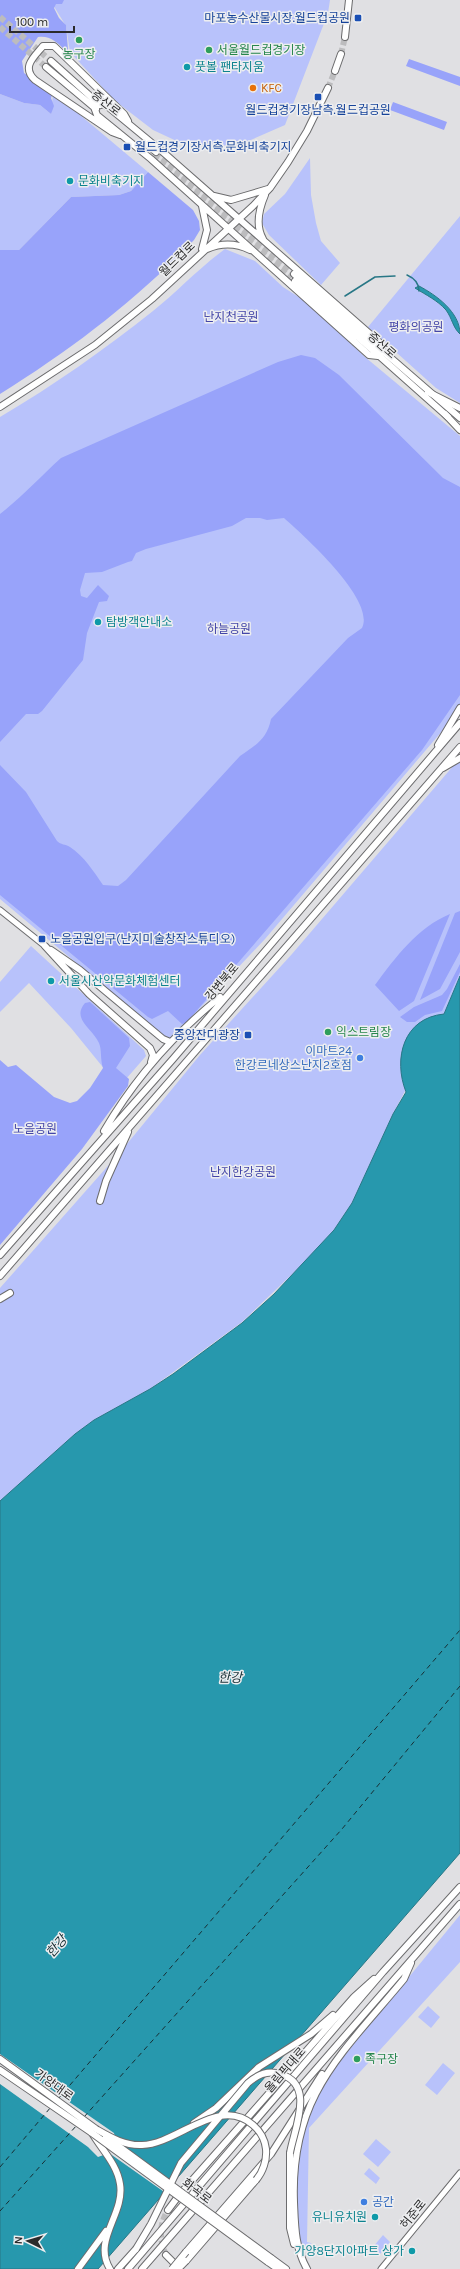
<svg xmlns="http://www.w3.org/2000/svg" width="460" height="2269" font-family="Karla,'Noto Sans KR',sans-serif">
<rect width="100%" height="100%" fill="#e0e0e3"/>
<path fill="#b8c2fb" d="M 50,0 L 330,0 L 328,13 L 285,125 L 237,146 L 183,144 L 153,130 L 114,100 L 70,52 L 66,26 Z
M 53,93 L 81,112 L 80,115 L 148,172 L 131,191 L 119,195 L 71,197 L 19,250 L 0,250 L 0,94 L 24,103 L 40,105 L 51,114 Z
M 310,158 L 311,195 L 316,223 L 321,241 L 340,263 L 321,285 L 269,235 L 262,223 L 264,214 L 285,194 Z
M 460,216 L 460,328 C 458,325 457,320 455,317 C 446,303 433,293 419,286 L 419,291 C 431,297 446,307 453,320 C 456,326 454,329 460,334 L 460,403 L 436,388 L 368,327 Z
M 225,249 L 255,261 L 283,287 L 308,303 L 365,357 L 460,436 L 460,710 L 265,939 L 173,1037 L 167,1039 L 0,899 L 0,417 C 53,386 105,349 153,311 C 178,291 199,268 225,249 Z
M 460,758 L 460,976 L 440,1024 L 393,1114 L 352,1203 L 334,1230 L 307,1260 L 242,1322 L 150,1389 L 94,1420 L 75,1434 L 0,1501 L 0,1288 L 122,1150 L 200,1055 L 292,954 Z
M 31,946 L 144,1050 L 146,1056 L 0,1224 L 51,1098 L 75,1105 L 106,1071 L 71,1028 L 29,983 L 0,1012 L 0,982 Z
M 460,1915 L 460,1962 L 309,2128 L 307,2242 L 311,2243 L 314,2250 L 301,2245 C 296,2231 297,2216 297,2202 C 296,2151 304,2117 330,2073 Z
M 428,2006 L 440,2017 L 431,2028 L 418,2017 Z
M 443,2063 L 455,2073 L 437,2095 L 425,2085 Z
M 376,2139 L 391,2152 L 378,2167 L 363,2154 Z
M 369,2168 L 380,2178 L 376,2184 L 364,2174 Z
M 383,2235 L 390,2242 L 380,2254 L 373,2247 Z"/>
<path fill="#98a3fa" d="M 0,0 L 64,0 L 62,4 L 56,4 L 54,8 L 59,18 L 66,25 L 68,50 L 65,50 C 57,42 49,35 38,37 L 22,61 L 24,73 L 53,93 L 51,98 L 54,106 L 51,114 L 40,105 L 24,103 L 0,94 Z
M 409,59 L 460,77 L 460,86 L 406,66 Z
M 393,102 L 447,122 L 444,130 L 390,110 Z
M 148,172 L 193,210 L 199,221 L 200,230 L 194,240 C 134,302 72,349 0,394 L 0,250 L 19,250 L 71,197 L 119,195 L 131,191 Z
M 301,355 L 315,358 L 339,375 L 443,478 L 460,487 L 460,695 L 422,750 L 186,1023 L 182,1024 L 168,1011 L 152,1019 L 148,1017 L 0,895 L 0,765 L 26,792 L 57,841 C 61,845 65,844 70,847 C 84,856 94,872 103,885 L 118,886 L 126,880 L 240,756 C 256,745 267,739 271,719 L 348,638 L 362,628 C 376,600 304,536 284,518 L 267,520 L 260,518 L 246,518 L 232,526 L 146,549 L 136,553 L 132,561 L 128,562 L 102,572 L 85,573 L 80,590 L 81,596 L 87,598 L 98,585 L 109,596 L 107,601 L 99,602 L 87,633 L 83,660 L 42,711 L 38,714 L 26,714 L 0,742 L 0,514 C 22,497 40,477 61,458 L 278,362 Z
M 460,911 L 460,952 L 440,989 L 420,1000 L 455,913 Z
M 450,914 L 414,1001 L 399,1011 L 375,985 C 395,958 418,927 450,914 Z
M 460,964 L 460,972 L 442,1011 L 425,1015 L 415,1022 L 407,1022 L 400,1017 L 414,1007 L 442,995 L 447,989 Z
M 90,1002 L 129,1038 L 130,1046 L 116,1068 L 129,1079 L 128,1086 L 82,1149 L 0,1245 L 0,1060 L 8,1067 L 16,1065 L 54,1097 L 70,1103 L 77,1101 L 90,1088 L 103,1068 C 100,1059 102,1050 99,1043 C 93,1029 71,1019 85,1003 Z"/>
<path fill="#2798ad" stroke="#287786" d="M 419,286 C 436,295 460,312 460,334 C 453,328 452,318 446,310 C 437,300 426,295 415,288 Z
M 460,976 L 460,1853 L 98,2269 L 0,2269 L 0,1501 L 75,1434 L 94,1420 L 150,1389 L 173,1374 L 242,1323 L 274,1294 L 334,1230 L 352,1203 L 393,1114 L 406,1092 C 393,1059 403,1018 444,1014 Z"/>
<path fill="#e0e0e3" d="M 0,2054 L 114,2133 L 116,2142 L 175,2185 L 167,2194 L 109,2153 L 98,2157 L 88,2147 L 0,2084 Z"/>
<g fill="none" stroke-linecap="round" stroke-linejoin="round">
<path stroke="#287786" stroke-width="1.5" d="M 407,275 C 414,278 419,283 419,291
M 345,296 L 375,277 L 395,276"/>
<path stroke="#172f34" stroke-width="1" stroke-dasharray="5 4" stroke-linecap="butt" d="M 58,2099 L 460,1630
M 84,2117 L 342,1829 L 460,1686
M 0,2167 L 51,2107
M 0,2211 L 77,2125"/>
<path stroke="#bcbcbe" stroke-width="6" stroke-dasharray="6 3" stroke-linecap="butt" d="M 0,17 L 51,61
M 0,27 L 46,67
M 341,54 L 345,37
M 328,88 L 335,71
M 156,152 L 294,274
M 153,156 L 291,278"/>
<path stroke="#bcbcbe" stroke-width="6" stroke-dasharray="6 3" stroke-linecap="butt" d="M 166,2255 C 159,2239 159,2225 168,2210"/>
<defs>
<path id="tertiary" d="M 0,910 L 45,946
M 381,2269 L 460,2173"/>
<path id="primary" d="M 345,37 L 349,0
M 51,61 L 100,105
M 46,67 L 96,109
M 335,71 L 341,54
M 98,103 L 107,106 L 164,153 L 379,342 L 381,351
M 94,107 L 97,115 L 151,159 L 369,355 L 378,356
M 120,135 L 112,132 L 35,80 C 21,67 34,57 43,46 L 54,46 L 124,114 L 128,121
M 145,143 L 156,152
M 214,196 L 231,200 L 268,189
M 202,206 L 207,230 L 202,249
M 263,239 C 255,225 259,209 265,195
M 207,249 C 221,243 236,243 250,250
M 294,274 L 460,418
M 295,281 L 448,417
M 0,407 L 95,345 L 152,299 L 253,206 L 270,188 L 288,162 L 307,131 L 328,88
M 0,2059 L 96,2129
M 0,2070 L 92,2133
M 271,2258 L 286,2269
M 268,2262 L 278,2269"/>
<path id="trunk" d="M 428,392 L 460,408
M 445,414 L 460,430
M 438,745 L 460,708
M 443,768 L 460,758
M 45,946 L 89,994 L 150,1048 L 153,1055 L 151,1062
M 51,950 L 80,970 L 163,1039 L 170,1042
M 104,1131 C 135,1078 173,1035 220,997
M 100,1201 L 106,1181 L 128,1132
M 0,1255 L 173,1059 L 460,723
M 0,1276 L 460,747
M 0,1299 L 10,1293
M 194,2123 L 216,2108 L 259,2067 L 311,2034 L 333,2015
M 92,2133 C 102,2150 117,2164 120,2184 C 125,2214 92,2240 110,2269
M 290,2153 L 290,2228 L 294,2244
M 168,2210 L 180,2194 L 354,1997 L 374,1979
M 186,2252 L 271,2154 L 322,2074
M 166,2255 L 179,2268
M 186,2261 L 256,2180
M 78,2269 L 106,2231
M 118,2269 L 136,2249
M 128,2269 L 383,1972 L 460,1887
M 142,2269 L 460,1904
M 307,2269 C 295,2248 295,2226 294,2202 C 290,2096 341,2055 404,1979 L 411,1963"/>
</defs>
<use href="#tertiary" stroke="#6c6c6e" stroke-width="7"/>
<use href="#primary" stroke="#6c6c6e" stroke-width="8"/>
<use href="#trunk" stroke="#6c6c6e" stroke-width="8"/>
<use href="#tertiary" stroke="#fff" stroke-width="5"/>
<use href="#primary" stroke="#fff" stroke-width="6"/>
<use href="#trunk" stroke="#fff" stroke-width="6"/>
<defs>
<path id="primary-bridge" d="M 92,2133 L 268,2262
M 106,2137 L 271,2258"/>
<path id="trunk-bridge" d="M 96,2129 C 110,2137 125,2146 142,2145 C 178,2144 219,2095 253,2125 C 260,2131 265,2140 266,2149 C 267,2160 263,2172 256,2180
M 136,2249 L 151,2224 L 181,2163 L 248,2083 C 257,2075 268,2070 280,2074 C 316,2084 294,2129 290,2153
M 172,2269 L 186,2252
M 178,2269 L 186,2261"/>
</defs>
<use href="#primary-bridge" stroke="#6c6c6e" stroke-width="8" stroke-linecap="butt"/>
<use href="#trunk-bridge" stroke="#6c6c6e" stroke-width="8" stroke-linecap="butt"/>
<use href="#primary-bridge" stroke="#fff" stroke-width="6"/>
<use href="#trunk-bridge" stroke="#fff" stroke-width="6"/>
</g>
<g fill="#1a4fb4" stroke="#edeef0" stroke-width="1.5">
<rect x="354" y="14" width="8" height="8" rx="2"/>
<rect x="314" y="93" width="8" height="8" rx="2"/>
<rect x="123" y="143" width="8" height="8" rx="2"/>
<rect x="38" y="935" width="8" height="8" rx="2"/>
<rect x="244" y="1031" width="8" height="8" rx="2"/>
</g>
<g fill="#2e9e5b" stroke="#edeef0" stroke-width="1.5">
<circle cx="79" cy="40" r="4"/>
<circle cx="209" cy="50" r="4"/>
<circle cx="328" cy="1032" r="4"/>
<circle cx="357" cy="2059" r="4"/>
</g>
<g fill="#0f9aa8" stroke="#edeef0" stroke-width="1.5">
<circle cx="187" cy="67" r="4"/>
<circle cx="70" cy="181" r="4"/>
<circle cx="98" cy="622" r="4"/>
<circle cx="51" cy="981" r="4"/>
<circle cx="375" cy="2217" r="4"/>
<circle cx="412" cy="2251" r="4"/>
</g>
<circle fill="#e8710a" stroke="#edeef0" stroke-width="1.5" cx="253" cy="88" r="4"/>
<g fill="#3f7fe0" stroke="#edeef0" stroke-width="1.5">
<circle cx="360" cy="1058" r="4"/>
<circle cx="364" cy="2202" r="4"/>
</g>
<g text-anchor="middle" stroke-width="3" stroke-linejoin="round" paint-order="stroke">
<g font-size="12" fill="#164399" stroke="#edeef0" text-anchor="end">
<text x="350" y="22">마포농수산물시장.월드컵공원</text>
<text x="318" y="114" text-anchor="middle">월드컵경기장남측.월드컵공원</text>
<text x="135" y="151" text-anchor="start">월드컵경기장서측.문화비축기지</text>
<text x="50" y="943" text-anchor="start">노을공원입구(난지미술창작스튜디오)</text>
<text x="240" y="1039">중앙잔디광장</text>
</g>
<g font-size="12" fill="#27864d" stroke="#edeef0" text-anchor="start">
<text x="217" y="54">서울월드컵경기장</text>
<text x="79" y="58" text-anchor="middle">농구장</text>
<text x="336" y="1036">익스트림장</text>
<text x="365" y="2063">족구장</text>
</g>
<g font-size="12" fill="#0d838f" stroke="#edeef0" text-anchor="start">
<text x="195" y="71">풋볼 팬타지움</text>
<text x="78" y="185">문화비축기지</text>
<text x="106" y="626">탐방객안내소</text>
<text x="59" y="985">서울시산악문화체험센터</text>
<text x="367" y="2221" text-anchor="end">유니유치원</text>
<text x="404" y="2255" text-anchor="end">가양8단지아파트 상가</text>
</g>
<g font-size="12" fill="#c56008" stroke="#edeef0" text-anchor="start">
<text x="261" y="92">KFC</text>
</g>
<g font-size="12" fill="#2b2b2c" stroke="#edeef0">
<text transform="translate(106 103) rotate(38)" y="4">증산로</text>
<text transform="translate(177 259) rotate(-44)" y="4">월드컵로</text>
<text transform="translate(382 345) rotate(41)" y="4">증산로</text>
<text transform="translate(222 982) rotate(-50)" y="4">강변북로</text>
<text transform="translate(285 2070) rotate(-49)" y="4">올림픽대로</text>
<text transform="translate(54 2085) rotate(36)" y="4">가양대로</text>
<text transform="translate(197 2191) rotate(37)" y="4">화곡로</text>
<text transform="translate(413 2214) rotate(-51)" y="4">허준로</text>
</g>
<g font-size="12" fill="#4345a8" stroke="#edeef0">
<text x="231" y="321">난지천공원</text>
<text x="416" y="331">평화의공원</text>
<text x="229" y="633">하늘공원</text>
<text x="35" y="1133">노을공원</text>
<text x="243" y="1176">난지한강공원</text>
</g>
<g font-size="12" fill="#366cbe" stroke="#edeef0" text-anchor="end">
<text x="352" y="1055">이마트24<tspan x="352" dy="14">한강르네상스난지2호점</tspan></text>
<text x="372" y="2206" text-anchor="start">공간</text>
</g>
<g font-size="13" font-style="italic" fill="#172f34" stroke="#edeef0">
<text x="230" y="1682">한강</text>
<text transform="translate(56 1946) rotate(-49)" y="5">한강</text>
</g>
</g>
<g transform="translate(28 2241) rotate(275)" stroke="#edeef0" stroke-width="3" paint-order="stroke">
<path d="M0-3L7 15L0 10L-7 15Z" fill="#2b2b2c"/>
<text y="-6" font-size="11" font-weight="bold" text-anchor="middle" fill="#2b2b2c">N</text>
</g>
<path d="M10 26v6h64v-6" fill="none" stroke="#2b2b2c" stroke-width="2"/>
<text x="16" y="26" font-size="12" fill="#2b2b2c" stroke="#edeef0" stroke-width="3" paint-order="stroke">100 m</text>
</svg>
